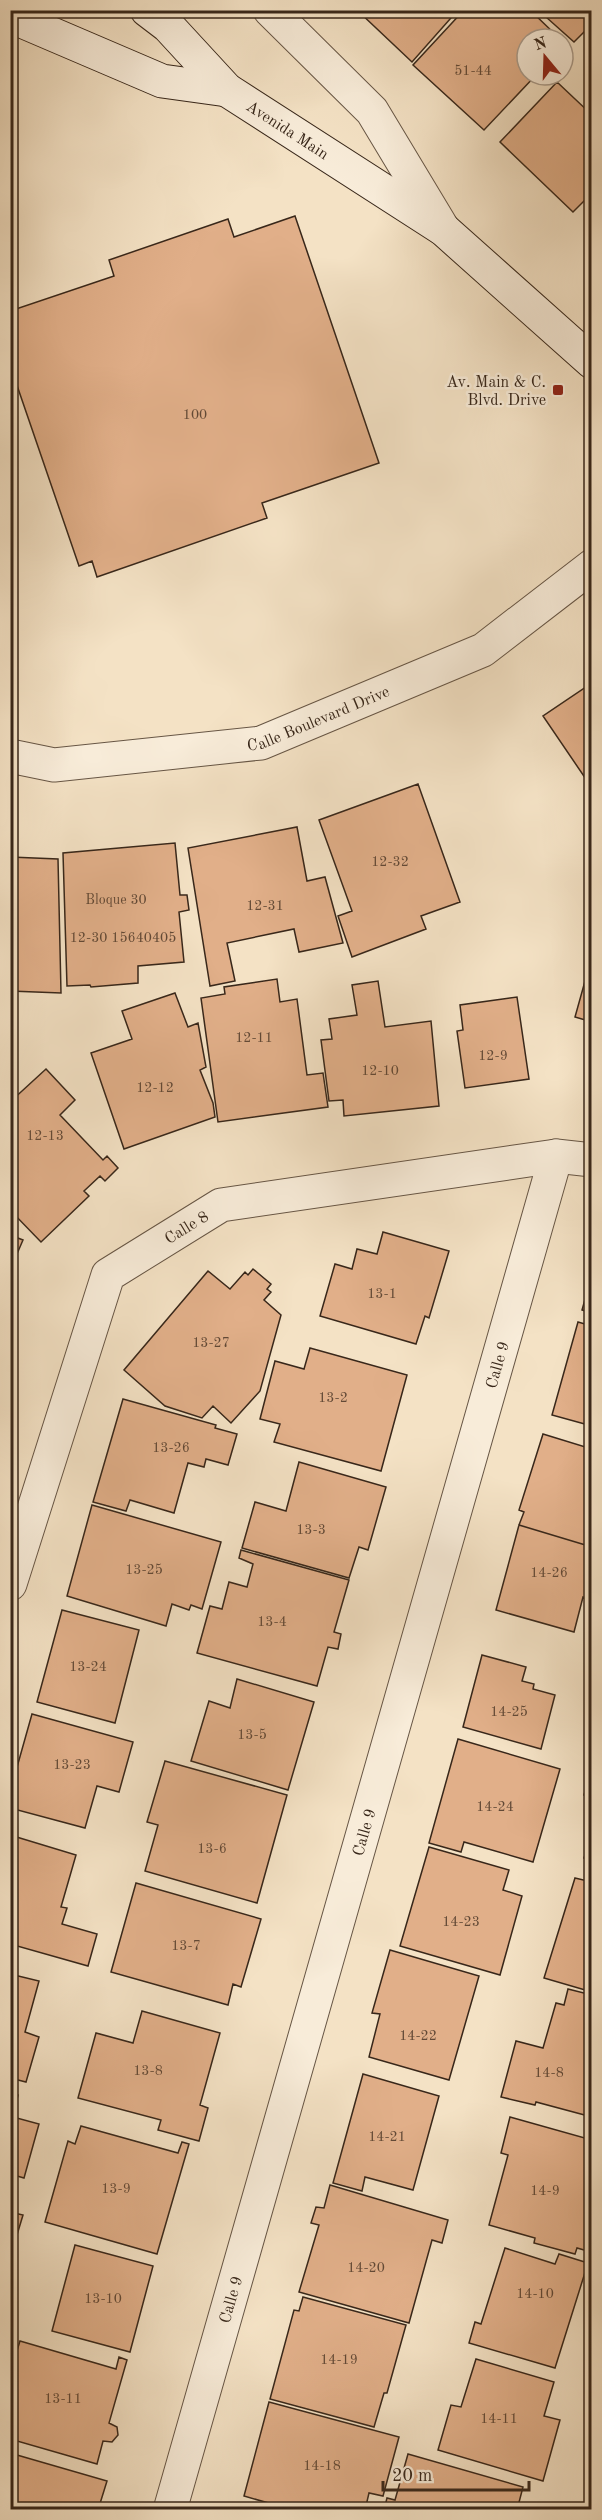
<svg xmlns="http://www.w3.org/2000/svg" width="602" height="2520" font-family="'Old Standard TT',serif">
<rect width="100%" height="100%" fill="#f4e2c5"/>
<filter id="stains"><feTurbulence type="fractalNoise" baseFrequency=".00333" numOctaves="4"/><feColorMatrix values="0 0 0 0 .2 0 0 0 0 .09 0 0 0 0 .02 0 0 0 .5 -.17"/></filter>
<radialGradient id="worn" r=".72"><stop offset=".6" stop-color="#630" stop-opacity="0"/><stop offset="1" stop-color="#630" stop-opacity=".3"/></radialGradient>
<path fill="#e1af89" stroke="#38271a" stroke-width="1.5" d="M 357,10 L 458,10 L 412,62 Z
M 464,10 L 530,10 L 560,39 L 527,39 L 527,75 L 536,75 L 484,130 L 413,65 Z
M 552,10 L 592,10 L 592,24 L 574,42 L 546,17 Z
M 557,82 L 592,115 L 592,193 L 573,212 L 500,142 Z
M 295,216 L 379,463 L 262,503 L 267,518 L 97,577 L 92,561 L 79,566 L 10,365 L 10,311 L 114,276 L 109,260 L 228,219 L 234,237 Z
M 592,683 L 592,788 L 543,716 Z
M 418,784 L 460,902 L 421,916 L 426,929 L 352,957 L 338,916 L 352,911 L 319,820 Z
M 297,827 L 307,881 L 325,877 L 343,943 L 299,952 L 294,929 L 227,943 L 235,981 L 210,986 L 188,848 Z
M 175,843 L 180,895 L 187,895 L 189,910 L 179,912 L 184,962 L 138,966 L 138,983 L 91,987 L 90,985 L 67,986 L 63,853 Z
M 10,857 L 58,859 L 61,993 L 10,991 Z
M 592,956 L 592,1022 L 575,1017 Z
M 277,979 L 280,1002 L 297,999 L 307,1075 L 323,1073 L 328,1107 L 218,1122 L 201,998 L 225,994 L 224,987 Z
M 378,981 L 385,1027 L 431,1021 L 439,1106 L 344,1116 L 343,1100 L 329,1101 L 321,1040 L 332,1039 L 329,1019 L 357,1015 L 352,985 Z
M 175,993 L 188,1027 L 198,1023 L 206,1067 L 200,1070 L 213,1103 L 215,1117 L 124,1149 L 91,1053 L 132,1039 L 122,1011 Z
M 517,997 L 529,1079 L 465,1088 L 457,1031 L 463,1030 L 460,1005 Z
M 46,1069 L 75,1100 L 60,1115 L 103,1160 L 107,1156 L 118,1168 L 105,1181 L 100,1176 L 84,1191 L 89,1196 L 41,1242 L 10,1210 L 10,1102 Z
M 383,1232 L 449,1251 L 429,1318 L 425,1316 L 416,1344 L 320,1316 L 335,1264 L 352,1269 L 357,1249 L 377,1254 Z
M 10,1235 L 23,1240 L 10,1270 Z
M 253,1269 L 271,1284 L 267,1289 L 271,1292 L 264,1300 L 281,1315 L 260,1391 L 231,1423 L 213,1406 L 202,1418 L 165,1406 L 124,1370 L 208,1271 L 230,1289 L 245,1272 L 248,1275 Z
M 592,1275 L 592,1313 L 582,1310 Z
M 578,1322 L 592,1326 L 592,1426 L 552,1415 Z
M 310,1348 L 407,1375 L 381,1471 L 274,1442 L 280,1424 L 260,1419 L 275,1361 L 304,1369 Z
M 123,1399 L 216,1425 L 215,1428 L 237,1434 L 228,1465 L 206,1459 L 204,1467 L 188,1463 L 174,1513 L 130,1500 L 126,1511 L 93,1502 Z
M 543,1434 L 592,1449 L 592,1547 L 519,1525 L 524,1512 L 519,1510 Z
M 299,1462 L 386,1487 L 368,1550 L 359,1547 L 349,1578 L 242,1548 L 255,1502 L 286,1511 Z
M 92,1505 L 221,1542 L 202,1609 L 191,1605 L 189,1610 L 172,1604 L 166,1626 L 67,1596 Z
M 519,1525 L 592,1547 L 592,1600 L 583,1597 L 574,1632 L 496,1610 Z
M 241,1550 L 349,1580 L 334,1632 L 341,1634 L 338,1649 L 328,1647 L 317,1686 L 197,1653 L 210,1606 L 222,1609 L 229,1582 L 247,1587 L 253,1564 L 239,1558 Z
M 62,1610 L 139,1630 L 115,1723 L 37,1702 Z
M 482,1655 L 526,1667 L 522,1681 L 534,1684 L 533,1689 L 555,1695 L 541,1749 L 463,1727 Z
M 237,1679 L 314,1702 L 288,1790 L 191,1761 L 209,1701 L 230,1708 Z
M 32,1714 L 133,1742 L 119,1792 L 97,1786 L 85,1828 L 10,1808 L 10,1792 Z
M 458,1739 L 560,1769 L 533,1862 L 464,1842 L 461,1852 L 429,1843 Z
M 165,1761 L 287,1795 L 257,1903 L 145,1871 L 158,1825 L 147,1822 Z
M 592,1766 L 592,1797 L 584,1795 Z
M 592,1833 L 592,1860 L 584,1858 Z
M 10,1835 L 76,1855 L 61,1907 L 67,1908 L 62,1924 L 97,1934 L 88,1966 L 10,1944 Z
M 429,1847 L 509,1870 L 503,1890 L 522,1896 L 500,1975 L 400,1946 Z
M 575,1878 L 592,1882 L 592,1992 L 544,1978 Z
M 136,1883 L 261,1919 L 241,1987 L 233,1984 L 228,2005 L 111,1972 Z
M 390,1950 L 479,1976 L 449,2080 L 369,2057 L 380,2014 L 372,2013 Z
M 10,1974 L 39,1981 L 25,2032 L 39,2037 L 26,2082 L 10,2078 Z
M 568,1989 L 592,1995 L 592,2117 L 536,2102 L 535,2105 L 501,2097 L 516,2041 L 543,2048 L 556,2003 L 564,2005 Z
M 142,2011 L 220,2033 L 200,2105 L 208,2108 L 199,2141 L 158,2130 L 161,2120 L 78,2098 L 96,2033 L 133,2043 Z
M 363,2074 L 439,2096 L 413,2190 L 365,2177 L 362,2191 L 333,2183 Z
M 10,2093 L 18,2095 L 13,2117 L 39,2124 L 24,2178 L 10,2174 Z
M 510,2117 L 592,2140 L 591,2252 L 577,2248 L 575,2254 L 534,2243 L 535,2238 L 489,2225 L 508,2155 L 501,2153 Z
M 81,2126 L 178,2153 L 182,2142 L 189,2144 L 157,2254 L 45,2222 L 68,2141 L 75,2144 Z
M 330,2185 L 448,2220 L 442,2243 L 432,2240 L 409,2323 L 299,2292 L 319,2225 L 311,2223 L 316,2207 L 324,2208 Z
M 10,2212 L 23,2215 L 10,2258 Z
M 75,2245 L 153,2266 L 130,2352 L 52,2331 Z
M 505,2248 L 555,2264 L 559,2254 L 588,2263 L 555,2368 L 469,2343 L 475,2322 L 481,2324 Z
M 303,2297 L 406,2325 L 387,2393 L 384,2393 L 374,2427 L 270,2399 L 294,2310 L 299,2311 Z
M 20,2341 L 116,2369 L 119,2357 L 127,2360 L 109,2423 L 117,2427 L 118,2435 L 112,2442 L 103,2441 L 97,2464 L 10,2439 L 10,2373 Z
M 476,2359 L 554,2382 L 544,2416 L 560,2420 L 543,2481 L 438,2450 L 451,2405 L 461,2407 Z
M 269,2402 L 399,2437 L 383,2496 L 369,2493 L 365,2510 L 293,2510 L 244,2496 Z
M 408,2454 L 523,2487 L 517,2510 L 384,2510 L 387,2498 L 395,2500 Z
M 17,2455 L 107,2481 L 98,2510 L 10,2510 L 10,2475 Z"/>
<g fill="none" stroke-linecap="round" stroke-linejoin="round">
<defs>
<g id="street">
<path d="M 270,10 L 372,111 L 443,229"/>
<path id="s1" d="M 10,756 L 54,765 L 261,743 L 483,650 L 592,566"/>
<path id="s2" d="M 10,1584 L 108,1275 L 221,1205 L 556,1156 L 592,1160"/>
<path id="s3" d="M 170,2510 L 556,1156"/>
</g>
<g id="secondary">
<path id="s4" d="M 147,10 L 168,26 L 227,90 L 443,229 L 592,362"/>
<path d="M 10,16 L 162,81 L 227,90"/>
</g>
</defs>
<use href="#street" stroke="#675645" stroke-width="35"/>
<use href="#secondary" stroke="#38271a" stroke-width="35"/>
<use href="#street" stroke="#f8ecd9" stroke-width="33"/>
<use href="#secondary" stroke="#f8ecd9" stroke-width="33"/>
</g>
<rect fill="#8f2418" stroke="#f8ecd9" stroke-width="2" x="552" y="384" width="12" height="12" rx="3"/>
<g text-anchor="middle" stroke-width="5" stroke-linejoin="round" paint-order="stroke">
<g font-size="14" fill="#624936">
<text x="473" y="75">51-44</text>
<text x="195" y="419">100</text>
<text x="390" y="866">12-32</text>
<text x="116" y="904">Bloque 30</text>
<text x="265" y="910">12-31</text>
<text x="123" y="942">12-30 15640405</text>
<text x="254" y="1042">12-11</text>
<text x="493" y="1060">12-9</text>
<text x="380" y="1075">12-10</text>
<text x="155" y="1092">12-12</text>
<text x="45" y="1140">12-13</text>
<text x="382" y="1298">13-1</text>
<text x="211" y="1347">13-27</text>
<text x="333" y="1402">13-2</text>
<text x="171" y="1452">13-26</text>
<text x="311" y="1534">13-3</text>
<text x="144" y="1574">13-25</text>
<text x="549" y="1577">14-26</text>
<text x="272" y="1626">13-4</text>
<text x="88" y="1671">13-24</text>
<text x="509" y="1716">14-25</text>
<text x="252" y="1739">13-5</text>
<text x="72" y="1769">13-23</text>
<text x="495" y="1811">14-24</text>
<text x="212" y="1853">13-6</text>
<text x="461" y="1926">14-23</text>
<text x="186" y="1950">13-7</text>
<text x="418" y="2040">14-22</text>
<text x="148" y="2075">13-8</text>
<text x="549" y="2077">14-8</text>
<text x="387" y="2141">14-21</text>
<text x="116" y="2193">13-9</text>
<text x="545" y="2195">14-9</text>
<text x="366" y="2272">14-20</text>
<text x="535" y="2298">14-10</text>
<text x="103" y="2303">13-10</text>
<text x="339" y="2364">14-19</text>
<text x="63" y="2403">13-11</text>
<text x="499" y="2423">14-11</text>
<text x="322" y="2470">14-18</text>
</g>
<g font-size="16" fill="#38271a" stroke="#f8ecd9">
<text dy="6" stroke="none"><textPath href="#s4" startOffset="186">Avenida Main</textPath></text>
<text dy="6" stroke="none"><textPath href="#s1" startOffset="315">Calle Boulevard Drive</textPath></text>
<text dy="6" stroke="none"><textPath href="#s2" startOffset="416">Calle 8</textPath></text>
<text dy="6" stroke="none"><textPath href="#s3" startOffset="1191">Calle 9</textPath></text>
<text dy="6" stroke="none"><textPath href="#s3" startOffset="705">Calle 9</textPath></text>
<text dy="6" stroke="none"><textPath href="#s3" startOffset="219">Calle 9</textPath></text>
</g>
<g font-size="16" fill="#38271a" stroke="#f8ecd9" text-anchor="end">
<text x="546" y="387">Av. Main &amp; C.<tspan x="546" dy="18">Blvd. Drive</tspan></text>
</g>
</g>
<rect width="602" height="2520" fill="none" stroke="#f4e2c5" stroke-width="36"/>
<rect x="12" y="12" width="578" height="2496" fill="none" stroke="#38271a" stroke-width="3"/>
<rect x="18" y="18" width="566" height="2484" fill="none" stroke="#38271a" stroke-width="1.5"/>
<g transform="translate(545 57) rotate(341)"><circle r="28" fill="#f8ecd9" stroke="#ab9d8d" stroke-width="1.5"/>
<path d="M0-4.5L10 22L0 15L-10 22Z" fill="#8f2418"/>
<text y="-9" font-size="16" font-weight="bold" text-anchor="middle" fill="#38271a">N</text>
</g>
<path d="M383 2481v9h146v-9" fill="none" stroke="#38271a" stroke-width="3"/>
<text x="392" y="2481" font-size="18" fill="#38271a" stroke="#f8ecd9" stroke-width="4.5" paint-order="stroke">20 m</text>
<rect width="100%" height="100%" filter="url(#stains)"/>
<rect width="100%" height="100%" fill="url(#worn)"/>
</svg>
